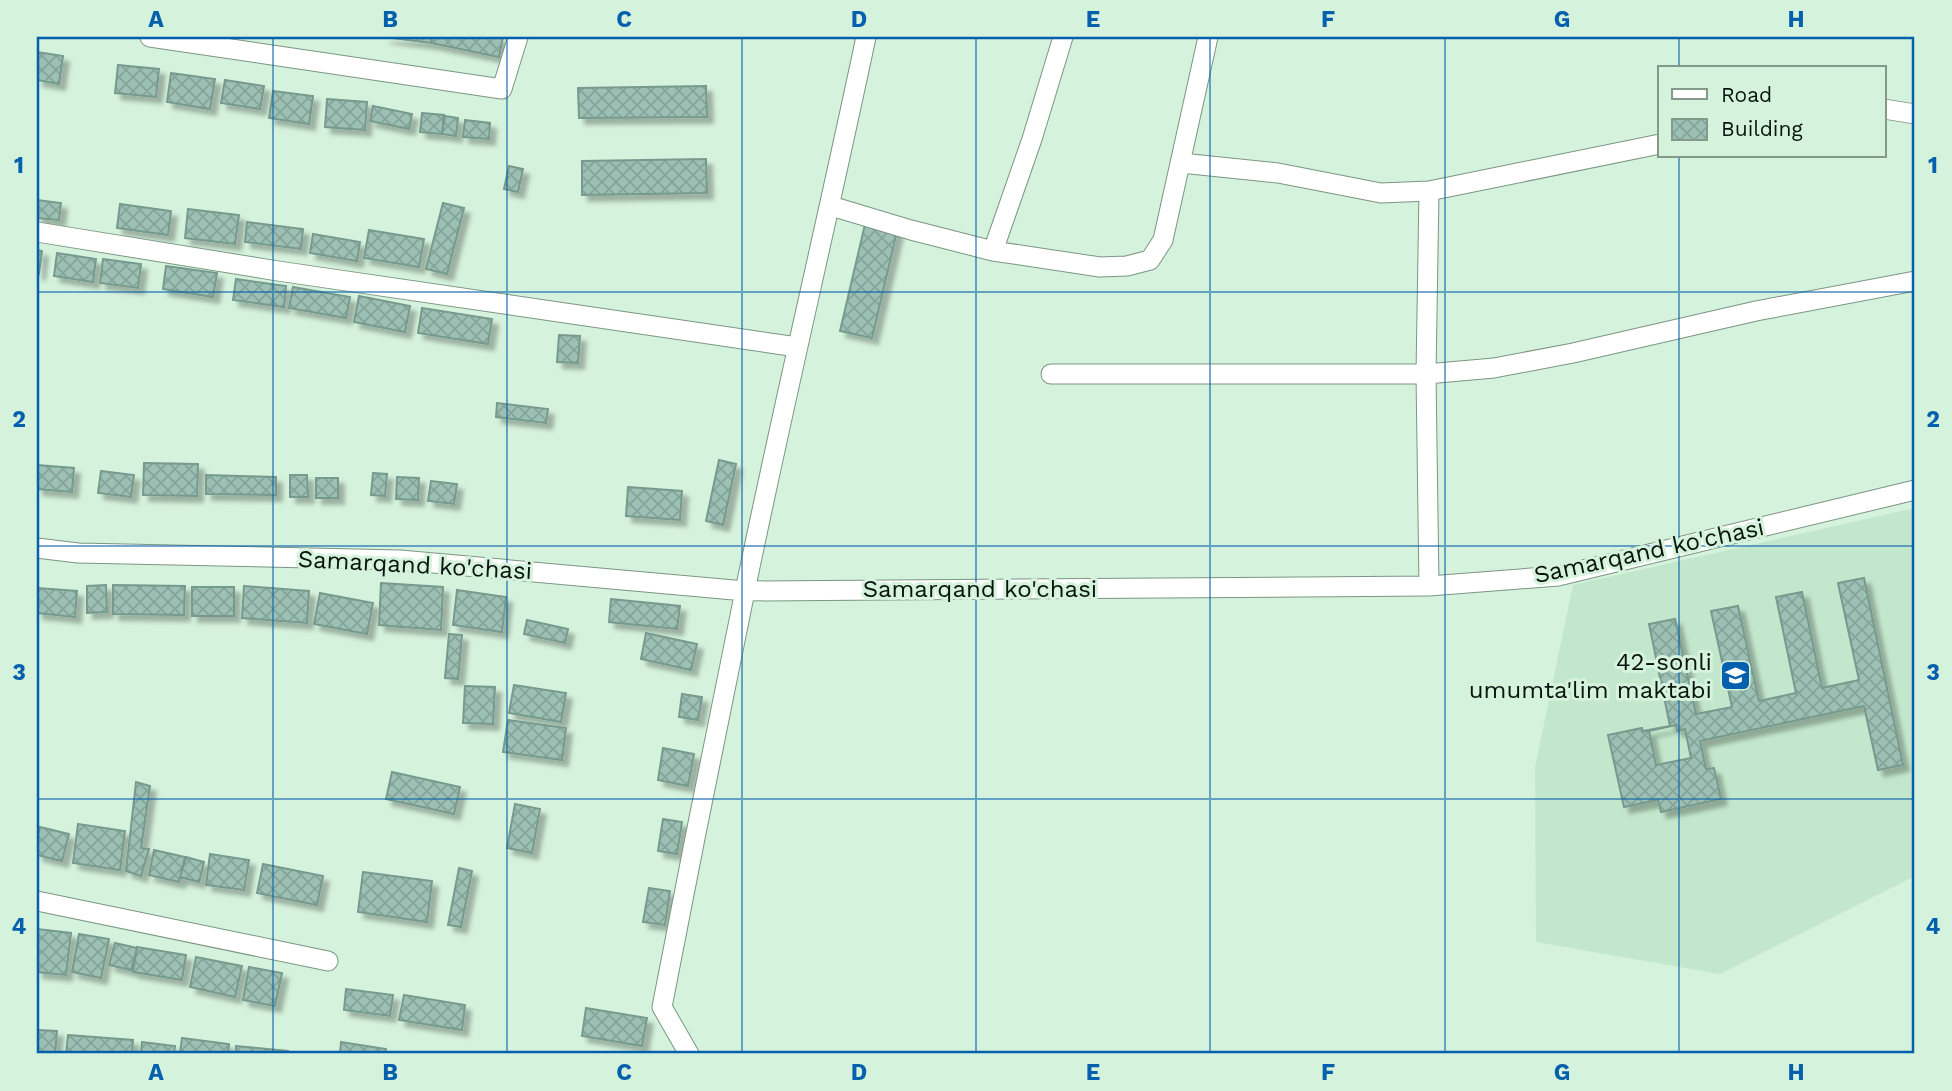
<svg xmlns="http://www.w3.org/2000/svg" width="1952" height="1091" font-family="'Work Sans',sans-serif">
<defs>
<pattern id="building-cross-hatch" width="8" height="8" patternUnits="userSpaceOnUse" patternTransform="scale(1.75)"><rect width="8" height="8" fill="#9cc0b4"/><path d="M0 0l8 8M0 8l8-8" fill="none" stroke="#85a49a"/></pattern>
<filter id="shadow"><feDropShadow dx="6" dy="6" stdDeviation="2" flood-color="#0004"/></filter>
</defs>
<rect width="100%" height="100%" fill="#d5f2dc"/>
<path fill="#c3e7cc" d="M 1915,508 L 1915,876 L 1720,974 L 1536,942 L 1535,767 L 1573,585 Z"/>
<path fill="url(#building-cross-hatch)" stroke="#779a8e" stroke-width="2" fill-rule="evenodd" filter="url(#shadow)" d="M 384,37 L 432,37 L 431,43 Z
M 432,37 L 503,37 L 499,57 L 431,43 Z
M 37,52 L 63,56 L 59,84 L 37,80 Z
M 118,65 L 159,69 L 156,97 L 115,93 Z
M 171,73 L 215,79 L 210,109 L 167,102 Z
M 225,80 L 264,86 L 260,109 L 221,103 Z
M 706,86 L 707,117 L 579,118 L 578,88 Z
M 273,91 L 313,96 L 309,124 L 269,118 Z
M 327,99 L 367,102 L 365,130 L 325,127 Z
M 373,106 L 412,114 L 409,129 L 370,121 Z
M 422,113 L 444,115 L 442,134 L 420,132 Z
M 445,116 L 458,118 L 456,136 L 442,134 Z
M 465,120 L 490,123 L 489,139 L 463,137 Z
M 706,159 L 707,193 L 582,195 L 582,161 Z
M 509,166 L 523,169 L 518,192 L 504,189 Z
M 37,200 L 61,203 L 59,220 L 37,218 Z
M 443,203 L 464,208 L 447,274 L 426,269 Z
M 120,204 L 171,211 L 168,235 L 117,228 Z
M 188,209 L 239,215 L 235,244 L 185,238 Z
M 866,220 L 898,227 L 872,338 L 840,331 Z
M 247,222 L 303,229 L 301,249 L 245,242 Z
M 369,230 L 424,239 L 419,267 L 364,258 Z
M 313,234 L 360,242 L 357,261 L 310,253 Z
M 37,250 L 42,251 L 39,274 L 37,274 Z
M 57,253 L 96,259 L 93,282 L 54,276 Z
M 103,259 L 141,264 L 138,288 L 100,283 Z
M 166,266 L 217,273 L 213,297 L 163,289 Z
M 236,279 L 286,286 L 284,307 L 233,300 Z
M 293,287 L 350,297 L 346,318 L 289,308 Z
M 359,296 L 410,306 L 405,332 L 354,322 Z
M 422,308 L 492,319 L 488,344 L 418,333 Z
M 559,335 L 580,336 L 578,363 L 557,362 Z
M 497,403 L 548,409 L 546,423 L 496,417 Z
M 719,460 L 736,464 L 723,525 L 706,521 Z
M 144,463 L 198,464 L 197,496 L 143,495 Z
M 37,465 L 74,468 L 72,492 L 37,489 Z
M 101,471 L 134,475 L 131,497 L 98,493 Z
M 373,473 L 387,474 L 385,496 L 371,495 Z
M 206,475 L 276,477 L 276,495 L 206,494 Z
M 290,475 L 307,475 L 308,497 L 290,497 Z
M 397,477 L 419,478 L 418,500 L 396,499 Z
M 316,478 L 338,478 L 338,498 L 316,498 Z
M 431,481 L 457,484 L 454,504 L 428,501 Z
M 628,487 L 682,491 L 680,520 L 626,516 Z
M 1864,578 L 1903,765 L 1878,770 L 1864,706 L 1700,741 L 1706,769 L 1714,768 L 1721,799 L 1661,812 L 1658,800 L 1624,807 L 1608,735 L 1642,728 L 1643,731 L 1670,726 L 1649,624 L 1675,619 L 1696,714 L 1732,707 L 1711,611 L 1738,606 L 1759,701 L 1796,693 L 1776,597 L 1802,592 L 1822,688 L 1859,680 L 1838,583 ZM 1676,725 L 1677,731 L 1685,729 L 1691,758 L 1656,765 L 1649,731 Z
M 381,583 L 443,587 L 441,630 L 379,625 Z
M 106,585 L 107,612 L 87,613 L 87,586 Z
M 113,585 L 185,586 L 184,615 L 113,614 Z
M 244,586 L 309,591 L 307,623 L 242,618 Z
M 192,587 L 234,587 L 234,616 L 192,616 Z
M 37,588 L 77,591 L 75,617 L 37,613 Z
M 457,590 L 506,597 L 502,632 L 453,625 Z
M 320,593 L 373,603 L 367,634 L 314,624 Z
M 611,599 L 680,606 L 677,629 L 609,622 Z
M 527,620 L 568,629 L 565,643 L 524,634 Z
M 646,633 L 697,644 L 691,670 L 641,659 Z
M 449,634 L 462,635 L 458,679 L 445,678 Z
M 514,685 L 566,693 L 561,722 L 509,713 Z
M 465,686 L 495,687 L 493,724 L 463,723 Z
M 682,694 L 702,697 L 698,720 L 679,717 Z
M 508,720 L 566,728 L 562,760 L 503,752 Z
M 663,748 L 694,754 L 688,786 L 658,780 Z
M 392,772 L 460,787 L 454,814 L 386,799 Z
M 136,782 L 150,786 L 141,848 L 149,849 L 141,876 L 126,871 Z
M 515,804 L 540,809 L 532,853 L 507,848 Z
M 663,819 L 682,822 L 677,854 L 658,851 Z
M 78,824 L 125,831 L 120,870 L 73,863 Z
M 40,827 L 69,834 L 62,861 L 37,855 L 37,840 Z
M 154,850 L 185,857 L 179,882 L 149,875 Z
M 210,854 L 249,860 L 244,890 L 206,885 Z
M 186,857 L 204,862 L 199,882 L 180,877 Z
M 263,864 L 323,876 L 317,905 L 257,893 Z
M 459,868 L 472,871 L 461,927 L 448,925 Z
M 363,872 L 432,881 L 427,922 L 358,912 Z
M 649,888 L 670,891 L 665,925 L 643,922 Z
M 37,929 L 71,933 L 66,975 L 37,972 Z
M 79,934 L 109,939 L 101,978 L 72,972 Z
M 115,943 L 137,948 L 131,970 L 109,965 Z
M 137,947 L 186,955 L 182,980 L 133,972 Z
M 196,957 L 242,966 L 235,997 L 190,987 Z
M 249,967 L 282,973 L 275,1006 L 243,1000 Z
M 346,989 L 393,995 L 390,1016 L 344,1010 Z
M 404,995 L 465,1005 L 462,1030 L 399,1020 Z
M 586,1008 L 647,1018 L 642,1046 L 582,1036 Z
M 37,1030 L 57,1031 L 55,1054 L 37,1053 Z
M 68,1035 L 133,1040 L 132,1054 L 66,1054 Z
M 182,1038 L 229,1044 L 228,1054 L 180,1053 Z
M 142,1042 L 175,1046 L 174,1054 L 141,1054 Z
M 341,1042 L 386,1049 L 385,1054 L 340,1054 Z
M 236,1046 L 288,1051 L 288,1054 L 236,1054 Z"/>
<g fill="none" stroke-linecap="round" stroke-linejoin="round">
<defs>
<path id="minor" d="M 150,37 L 502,89 L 518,37
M 1063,37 L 1032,139 L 993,251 L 1100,267 L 1127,266 L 1150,260 L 1163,240 L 1208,37
M 1884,109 L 1915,114
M 1181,163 L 1278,173 L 1381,193 L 1429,191 L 1660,144
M 831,206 L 911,230 L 993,251
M 37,232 L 278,271 L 797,347
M 1051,374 L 1426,374 L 1429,191
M 37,548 L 78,553 L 400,560 L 745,591 L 1429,586 L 1558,576 L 1915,490
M 1429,586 L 1426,374 L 1494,368 L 1573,353 L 1756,311 L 1915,281
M 37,901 L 328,961
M 689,1054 L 662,1007 C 689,868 716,730 745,591 C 783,406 827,222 866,37"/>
</defs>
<use href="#minor" stroke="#7b9682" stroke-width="21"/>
<use href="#minor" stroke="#fff" stroke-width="19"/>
</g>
<path fill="none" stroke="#045fac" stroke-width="2" stroke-opacity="0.55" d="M 273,37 L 273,1054M 507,37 L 507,1054M 742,37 L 742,1054M 976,37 L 976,1054M 1210,37 L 1210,1054M 1445,37 L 1445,1054M 1679,37 L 1679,68M 1679,156 L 1679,1054M 37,292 L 1915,292M 37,546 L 1915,546M 37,799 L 1915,799"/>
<defs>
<symbol id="school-square" viewBox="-11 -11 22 22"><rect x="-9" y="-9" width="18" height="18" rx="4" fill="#045fac" stroke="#d5f2dc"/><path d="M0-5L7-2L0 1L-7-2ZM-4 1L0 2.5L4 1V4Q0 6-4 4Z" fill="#fff"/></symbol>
</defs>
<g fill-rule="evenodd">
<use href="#school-square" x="1718" y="658" width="35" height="35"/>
</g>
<g text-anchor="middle" stroke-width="6" stroke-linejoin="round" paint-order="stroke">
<g font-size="24" fill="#09140c" stroke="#d5f2dc">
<text transform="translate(1649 551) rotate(-12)" y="8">Samarqand ko'chasi</text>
<text transform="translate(415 565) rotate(3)" y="8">Samarqand ko'chasi</text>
<text x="980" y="597">Samarqand ko'chasi</text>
</g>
<g font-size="24" fill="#09140c" stroke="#d5f2dc" text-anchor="end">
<text x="1712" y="670">42-sonli<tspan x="1712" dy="28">umumta'lim maktabi</tspan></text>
</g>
</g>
<rect width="1952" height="1091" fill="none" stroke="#d5f2dc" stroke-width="77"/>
<rect x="1658" y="66" width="228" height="91" fill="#d5f2dc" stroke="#839989" stroke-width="2"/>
<rect x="1672" y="89" width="35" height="10" fill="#ffffff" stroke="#839989" stroke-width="2"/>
<text x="1721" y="102" font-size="21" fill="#09140c">Road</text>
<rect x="1672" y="119" width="35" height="21" fill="url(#building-cross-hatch)" stroke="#839989" stroke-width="2"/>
<text x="1721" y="136" font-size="21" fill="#09140c">Building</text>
<rect x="38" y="38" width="1875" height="1014" fill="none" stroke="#045fac" stroke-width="2.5"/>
<g font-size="23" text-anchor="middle" font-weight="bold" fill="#045fac">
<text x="156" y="27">A</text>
<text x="390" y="27">B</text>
<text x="624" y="27">C</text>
<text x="859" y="27">D</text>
<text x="1093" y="27">E</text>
<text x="1328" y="27">F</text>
<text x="1562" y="27">G</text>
<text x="1796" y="27">H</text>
<text x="19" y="173">1</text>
<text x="1933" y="173">1</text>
<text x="19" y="427">2</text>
<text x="1933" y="427">2</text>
<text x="19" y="680">3</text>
<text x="1933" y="680">3</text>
<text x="19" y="934">4</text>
<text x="1933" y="934">4</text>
<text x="156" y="1080">A</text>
<text x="390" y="1080">B</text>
<text x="624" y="1080">C</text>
<text x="859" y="1080">D</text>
<text x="1093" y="1080">E</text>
<text x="1328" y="1080">F</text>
<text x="1562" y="1080">G</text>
<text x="1796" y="1080">H</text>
</g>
</svg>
